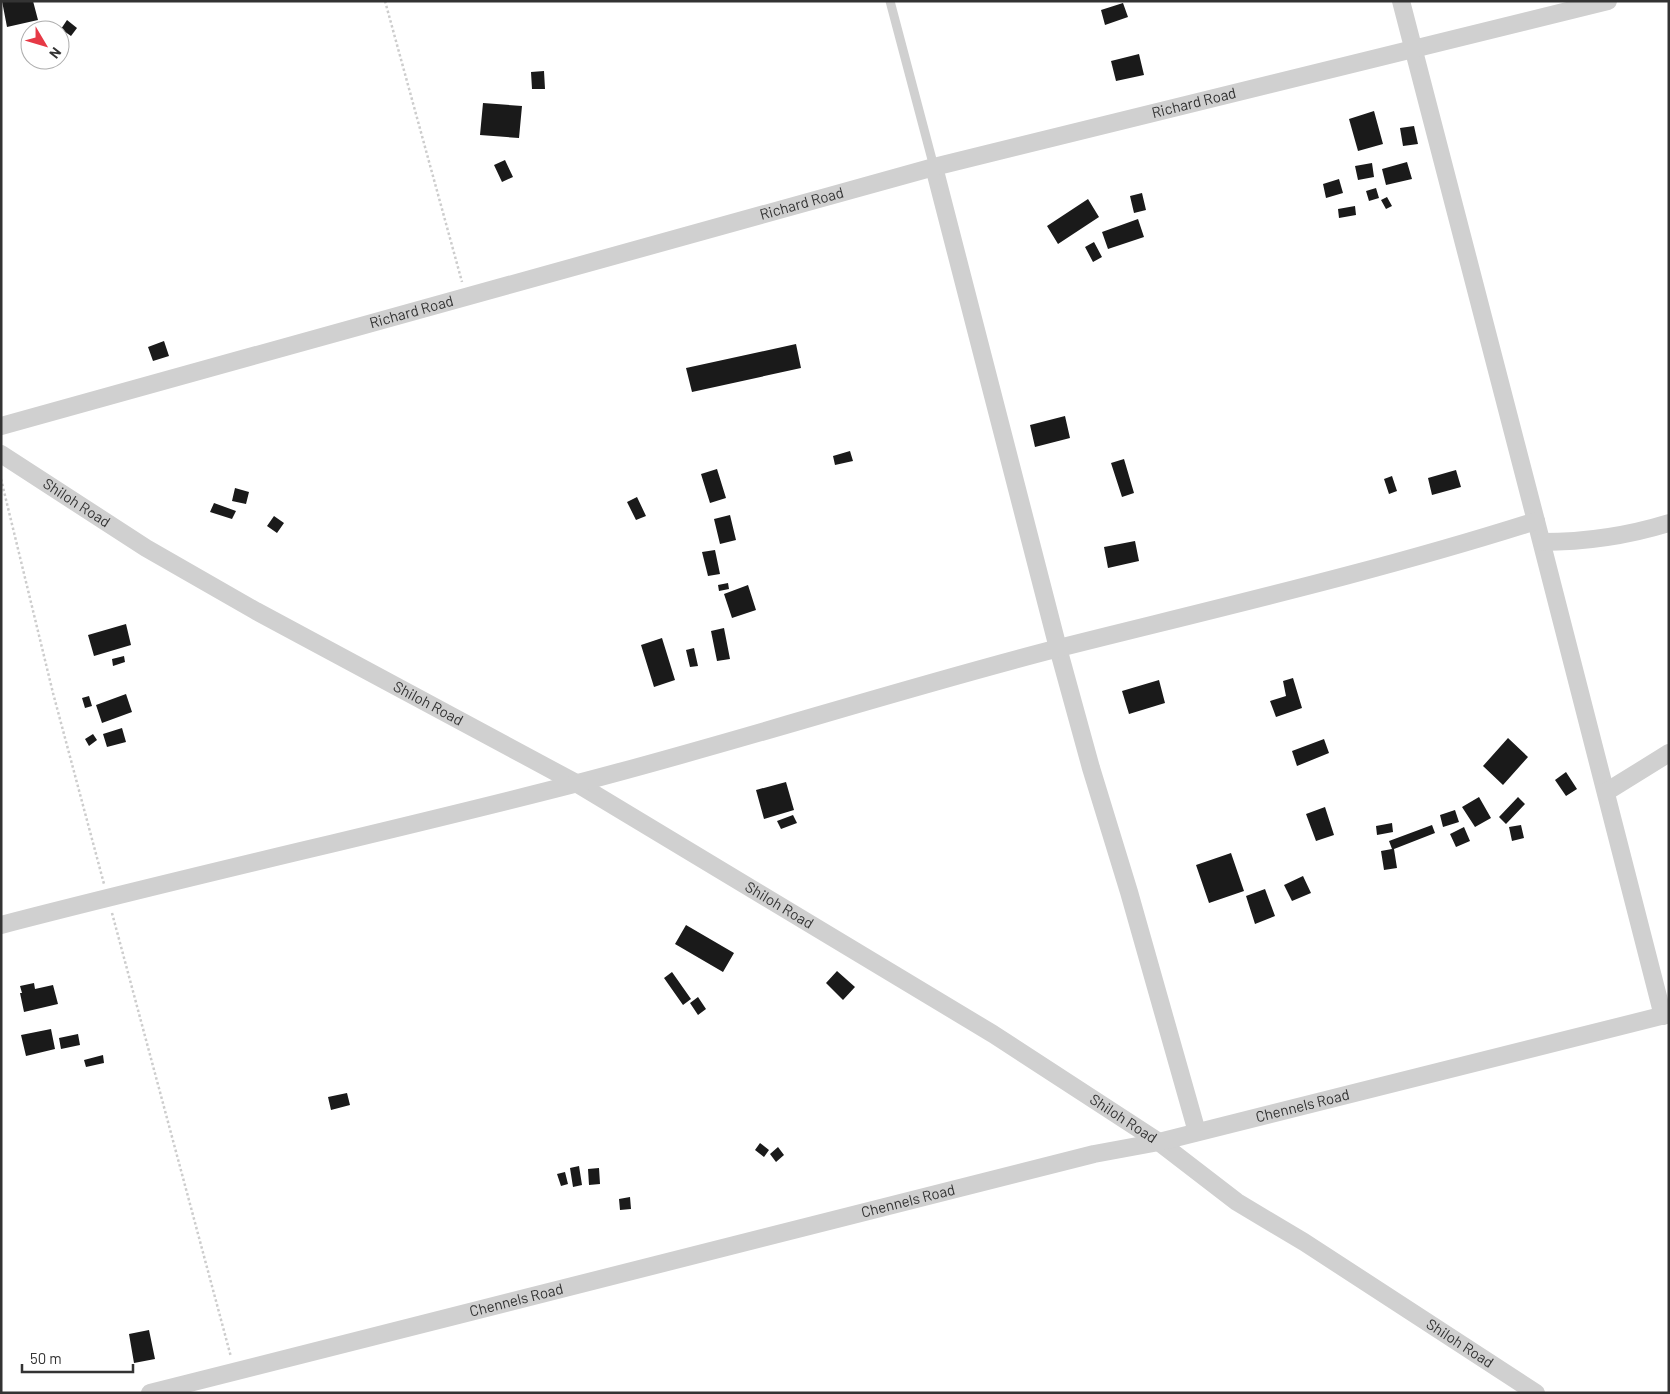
<svg xmlns="http://www.w3.org/2000/svg" width="1670" height="1394" font-family="Barlow,sans-serif">
<rect width="100%" height="100%" fill="#fff"/>
<path fill="#1a1a1a" d="M 2,1 L 33,1 L 38,20 L 7,27 Z
M 1123,3 L 1128,17 L 1105,25 L 1101,10 Z
M 67,20 L 77,28 L 71,36 L 61,29 Z
M 1139,54 L 1144,75 L 1116,81 L 1111,61 Z
M 544,71 L 545,89 L 532,89 L 531,72 Z
M 483,103 L 522,106 L 519,138 L 480,135 Z
M 1374,111 L 1383,144 L 1358,151 L 1349,119 Z
M 1414,126 L 1418,144 L 1403,146 L 1400,128 Z
M 505,160 L 513,177 L 502,182 L 494,165 Z
M 1407,162 L 1412,179 L 1386,185 L 1382,169 Z
M 1372,163 L 1374,177 L 1358,180 L 1355,166 Z
M 1339,179 L 1343,193 L 1326,198 L 1323,184 Z
M 1376,188 L 1379,198 L 1369,201 L 1366,191 Z
M 1142,193 L 1146,210 L 1134,213 L 1130,196 Z
M 1387,197 L 1392,206 L 1386,209 L 1381,200 Z
M 1088,199 L 1099,217 L 1058,244 L 1047,226 Z
M 1355,206 L 1356,215 L 1339,218 L 1338,209 Z
M 1138,219 L 1144,237 L 1108,249 L 1102,232 Z
M 1094,242 L 1102,257 L 1093,262 L 1085,247 Z
M 164,341 L 169,356 L 153,361 L 148,347 Z
M 796,344 L 801,368 L 692,392 L 686,368 Z
M 1065,416 L 1070,438 L 1035,447 L 1030,425 Z
M 850,451 L 853,461 L 835,465 L 833,456 Z
M 1124,459 L 1134,493 L 1122,497 L 1111,463 Z
M 717,469 L 726,498 L 710,503 L 701,474 Z
M 1456,470 L 1461,487 L 1432,495 L 1428,478 Z
M 1392,476 L 1397,491 L 1389,494 L 1384,479 Z
M 235,488 L 249,492 L 246,504 L 232,501 Z
M 637,497 L 646,516 L 636,520 L 627,502 Z
M 214,503 L 236,511 L 232,519 L 210,512 Z
M 730,515 L 736,540 L 720,544 L 714,519 Z
M 274,516 L 284,523 L 277,533 L 267,526 Z
M 1135,541 L 1139,561 L 1108,568 L 1104,547 Z
M 715,550 L 720,574 L 708,576 L 702,552 Z
M 728,583 L 729,589 L 719,591 L 718,585 Z
M 748,585 L 756,610 L 732,618 L 724,594 Z
M 126,624 L 131,645 L 94,656 L 88,635 Z
M 724,628 L 730,659 L 717,661 L 711,631 Z
M 662,638 L 675,680 L 654,687 L 641,645 Z
M 694,648 L 698,666 L 690,667 L 686,650 Z
M 124,656 L 125,662 L 113,666 L 112,659 Z
M 1293,678 L 1302,708 L 1276,717 L 1270,701 L 1286,696 L 1283,681 Z
M 1159,680 L 1165,703 L 1129,714 L 1122,691 Z
M 126,694 L 132,712 L 102,723 L 96,705 Z
M 89,696 L 92,706 L 85,708 L 82,698 Z
M 122,728 L 126,742 L 107,747 L 103,734 Z
M 93,734 L 97,740 L 89,746 L 85,739 Z
M 1508,738 L 1528,757 L 1503,785 L 1483,766 Z
M 1324,739 L 1329,753 L 1297,766 L 1292,751 Z
M 1566,772 L 1577,789 L 1566,796 L 1555,780 Z
M 786,782 L 794,810 L 764,819 L 756,790 Z
M 1479,797 L 1491,818 L 1475,827 L 1462,807 Z
M 1518,797 L 1525,804 L 1506,824 L 1499,817 Z
M 1325,807 L 1334,835 L 1316,841 L 1306,814 Z
M 1455,810 L 1459,822 L 1443,827 L 1440,815 Z
M 793,815 L 797,823 L 781,829 L 777,821 Z
M 1392,823 L 1393,832 L 1377,835 L 1376,826 Z
M 1432,825 L 1435,833 L 1394,849 L 1397,868 L 1384,870 L 1381,851 L 1392,849 L 1389,841 Z
M 1521,825 L 1524,838 L 1512,841 L 1509,827 Z
M 1464,827 L 1470,841 L 1456,847 L 1450,834 Z
M 1231,853 L 1244,891 L 1209,903 L 1196,865 Z
M 1303,876 L 1311,893 L 1292,901 L 1284,885 Z
M 1265,889 L 1275,916 L 1255,924 L 1246,896 Z
M 686,925 L 734,953 L 723,972 L 675,944 Z
M 837,971 L 855,987 L 843,1000 L 826,983 Z
M 672,972 L 691,999 L 683,1005 L 664,978 Z
M 34,983 L 35,989 L 53,985 L 58,1004 L 24,1012 L 20,993 L 22,993 L 20,986 Z
M 698,997 L 706,1009 L 698,1015 L 690,1003 Z
M 51,1029 L 55,1049 L 26,1056 L 21,1035 Z
M 78,1034 L 80,1045 L 61,1049 L 59,1038 Z
M 103,1055 L 104,1063 L 86,1067 L 84,1060 Z
M 347,1093 L 350,1105 L 331,1110 L 328,1097 Z
M 760,1143 L 769,1150 L 764,1157 L 755,1150 Z
M 778,1147 L 784,1155 L 776,1162 L 770,1154 Z
M 579,1166 L 582,1185 L 573,1187 L 570,1168 Z
M 599,1168 L 600,1184 L 589,1185 L 588,1169 Z
M 565,1172 L 568,1184 L 561,1186 L 557,1174 Z
M 630,1197 L 631,1209 L 620,1210 L 619,1199 Z
M 149,1330 L 155,1359 L 134,1363 L 129,1334 Z"/>
<g fill="none" stroke-linecap="round" stroke-linejoin="round">
<path stroke="#cdcdcd" stroke-width="2.5" stroke-dasharray="2.5 2.5" stroke-linecap="butt" d="M 385,1 L 462,282
M 1,479 L 53,693 L 104,884
M 112,913 L 231,1357"/>
<path stroke="#d0d0d0" stroke-width="9" d="M 890,1 L 934,167"/>
<g stroke="#d0d0d0" stroke-width="18">
<path d="M 1401,1 L 1536,521 L 1663,1016"/>
<path d="M 934,167 L 1058,648 L 1091,768 L 1129,892 L 1197,1132"/>
<path id="s1" d="M 1,426 L 934,167 L 1608,1"/>
<path id="s2" d="M 1,454 L 146,548 L 256,611 L 576,783 L 993,1034 L 1159,1142 L 1237,1202 L 1304,1242 L 1536,1393"/>
<path d="M 1542,542 C 1585,542 1627,536 1669,523"/>
<path d="M 1606,792 L 1669,753"/>
<path d="M 1,925 C 192,875 384,833 574,784 C 737,742 896,690 1059,648 C 1218,608 1379,571 1536,521"/>
<path id="s3" d="M 150,1393 L 1094,1154 L 1159,1142 L 1669,1014"/>
</g>
</g>
<g text-anchor="middle" stroke-width="5" stroke-linejoin="round" paint-order="stroke">
<g font-size="15" fill="#333" stroke="#fff">
<text dy="5" stroke="none"><textPath href="#s1" startOffset="1236">Richard Road</textPath></text>
<text dy="5" stroke="none"><textPath href="#s1" startOffset="831">Richard Road</textPath></text>
<text dy="5" stroke="none"><textPath href="#s1" startOffset="426">Richard Road</textPath></text>
<text dy="5" stroke="none"><textPath href="#s2" startOffset="90">Shiloh Road</textPath></text>
<text dy="5" stroke="none"><textPath href="#s2" startOffset="495">Shiloh Road</textPath></text>
<text dy="5" stroke="none"><textPath href="#s2" startOffset="900">Shiloh Road</textPath></text>
<text dy="5" stroke="none"><textPath href="#s3" startOffset="1188">Chennels Road</textPath></text>
<text dy="5" stroke="none"><textPath href="#s2" startOffset="1305">Shiloh Road</textPath></text>
<text dy="5" stroke="none"><textPath href="#s3" startOffset="782">Chennels Road</textPath></text>
<text dy="5" stroke="none"><textPath href="#s3" startOffset="378">Chennels Road</textPath></text>
<text dy="5" stroke="none"><textPath href="#s2" startOffset="1710">Shiloh Road</textPath></text>
</g>
</g>
<rect width="1670" height="1394" fill="none" stroke="#333333" stroke-width="5"/>
<g transform="translate(45 45) rotate(128)"><circle r="24" fill="#ffffff" stroke="#adadad"/>
<path d="M0-4L9 19L0 12L-9 19Z" fill="#e63946"/>
<text y="-8" font-size="14" font-weight="bold" text-anchor="middle" fill="#333333">N</text>
</g>
<path d="M22 1364v8h111v-8" fill="none" stroke="#333333" stroke-width="2.5"/>
<text x="30" y="1364" font-size="15" fill="#333333" stroke="#ffffff" stroke-width="4" paint-order="stroke">50 m</text>
</svg>
